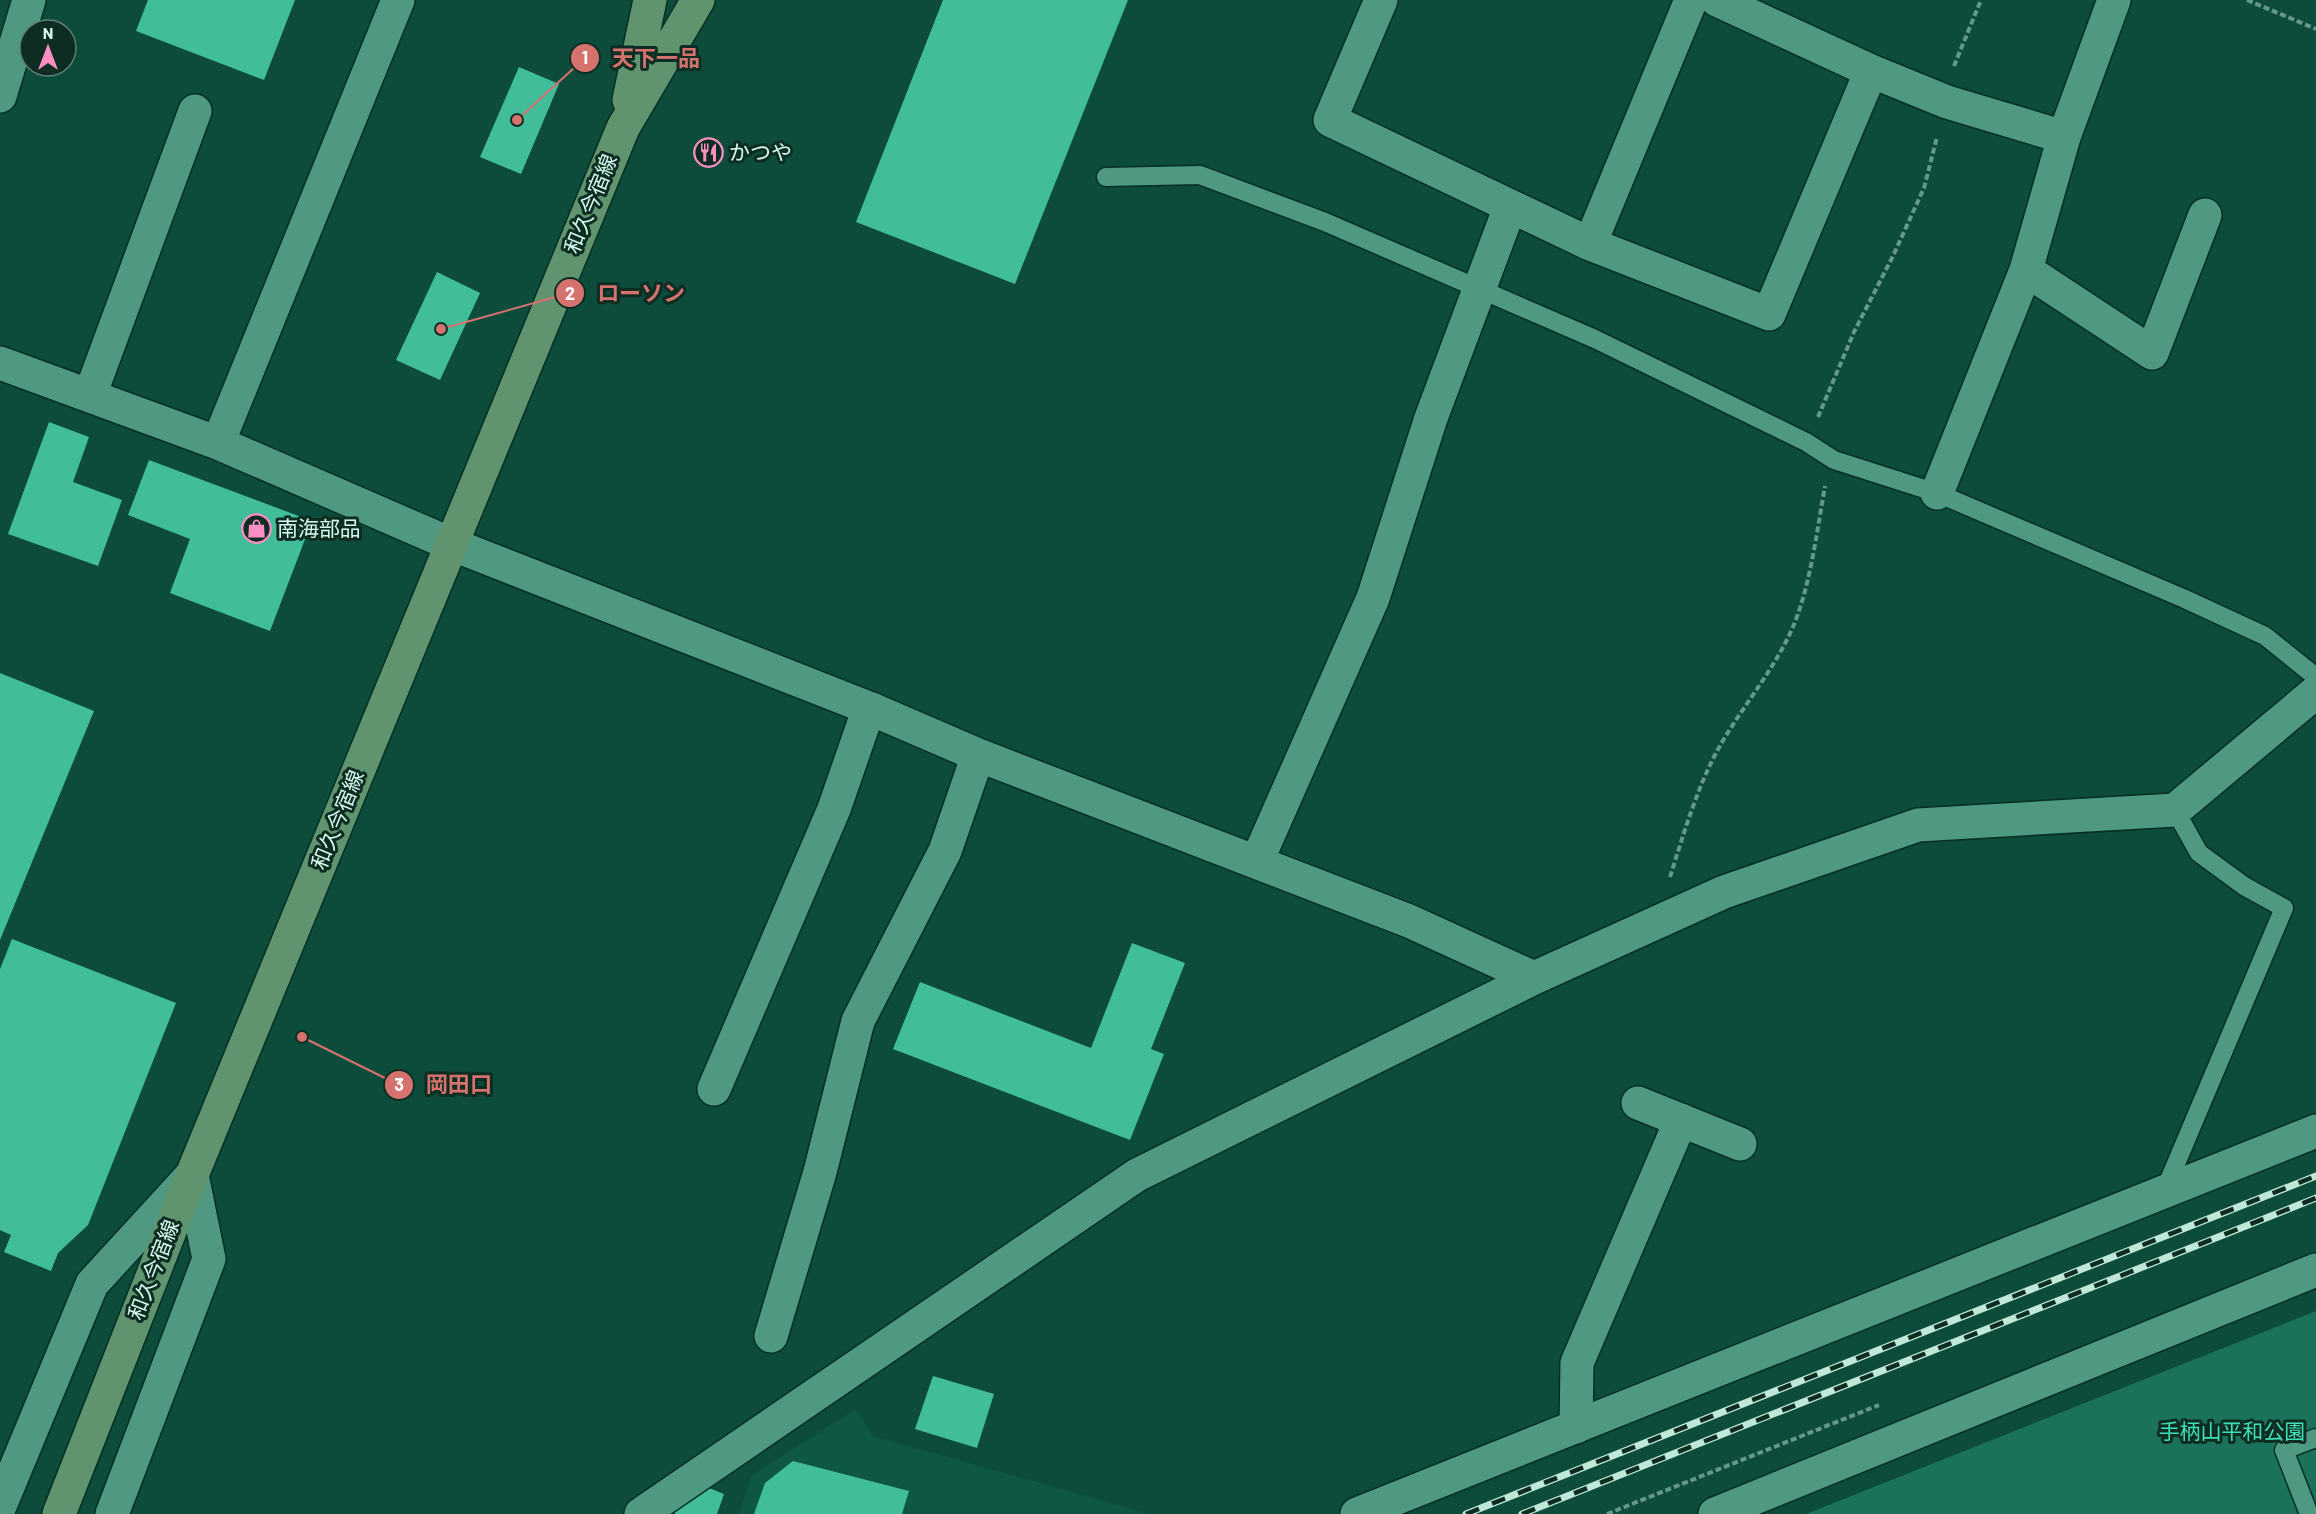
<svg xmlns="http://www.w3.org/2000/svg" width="2316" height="1514" font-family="Barlow,'Noto Sans JP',sans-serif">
<rect width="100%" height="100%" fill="#0d4b3b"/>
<path fill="#0e5744" d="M 856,1409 L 873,1436 L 1150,1514 L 739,1514 L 752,1475 Z"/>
<path fill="#1b725b" d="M 2316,1311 L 2316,1514 L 1806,1514 Z"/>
<path fill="#42bd9a" d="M 148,0 L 295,0 L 264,80 L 136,31 Z
M 943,0 L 1128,0 L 1015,284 L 856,222 Z
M 519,67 L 559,84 L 521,174 L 480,157 Z
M 437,272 L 480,293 L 440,380 L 396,360 Z
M 49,422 L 89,437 L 73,482 L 122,500 L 98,566 L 8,534 Z
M 149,460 L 312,521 L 270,631 L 170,593 L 190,539 L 128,515 Z
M 0,673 L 94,711 L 0,940 Z
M 12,939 L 176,1003 L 88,1225 L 58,1253 L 51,1271 L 4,1252 L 11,1235 L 0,1230 L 0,969 Z
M 1132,943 L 1185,963 L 1151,1049 L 1164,1054 L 1130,1140 L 893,1049 L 920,982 L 1091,1048 Z
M 933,1376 L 994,1394 L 977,1448 L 915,1429 Z
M 793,1461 L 909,1491 L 902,1514 L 754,1514 L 765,1483 Z
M 709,1488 L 724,1494 L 717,1514 L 675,1514 L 675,1512 Z"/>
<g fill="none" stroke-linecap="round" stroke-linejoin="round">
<defs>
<path id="service" d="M 1106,177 L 1200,175 L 1325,222 L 1595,339 L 1806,442 L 1834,460 L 1937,493 L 2185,599 L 2265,636 L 2316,677
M 2164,1192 L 2284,908 L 2244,886 L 2199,853 L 2175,810
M 2309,1514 L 2284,1450 L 2316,1438"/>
<path id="minor" d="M 1381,0 L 1330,120 L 1590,244 L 1769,314 L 1871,71
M 1717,0 L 1871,71 L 1947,102 L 2064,137
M 0,96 L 29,0
M 1590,244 L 1691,0
M 2026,270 L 2152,353 L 2205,215
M 0,363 L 218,443 L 451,544 L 869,708 L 978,755 L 1409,921 L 1534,978
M 90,395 L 195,111
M 218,443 L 398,0
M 1937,493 L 2026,270 L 2064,137 L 2114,0
M 1257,861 L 1373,598 L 1431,418 L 1510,207
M 714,1089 L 834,809 L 869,708
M 1638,1103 L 1740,1144
M 771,1336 L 820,1172 L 858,1021 L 945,851 L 978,755
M 1576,1427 L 1577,1363 L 1681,1120
M 0,1506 L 92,1284 L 192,1175
M 112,1514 L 209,1259 L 192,1175
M 641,1514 L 1137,1175 L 1534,978 L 1724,892 L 1918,825 L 2175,810 L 2316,692"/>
<path id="tertiary" d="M 1357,1514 L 2316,1131
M 1715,1514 L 2316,1270"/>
<path id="secondary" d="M 629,100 L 650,0
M 59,1514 L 192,1175 L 623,128 L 698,0"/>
</defs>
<use href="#service" stroke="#032e23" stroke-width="21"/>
<use href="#minor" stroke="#032e23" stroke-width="36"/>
<use href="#tertiary" stroke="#032e23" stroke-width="36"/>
<use href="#secondary" stroke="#032e23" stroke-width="36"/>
<path stroke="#659889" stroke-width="4" stroke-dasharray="6 3" stroke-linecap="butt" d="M 2247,0 L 2316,29
M 1954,66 L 1981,0
M 1818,417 L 1854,332 L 1893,256 L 1924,188 L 1937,137
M 1670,877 C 1683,836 1696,791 1716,753 C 1739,710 1772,674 1792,629 C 1810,589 1817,530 1825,486
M 1607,1514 L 1879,1405"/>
<use href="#service" stroke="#4f9982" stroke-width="18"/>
<use href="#minor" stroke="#4f9982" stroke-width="33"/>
<use href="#tertiary" stroke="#4f9982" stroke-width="33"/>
<use href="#secondary" stroke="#60946f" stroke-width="33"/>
<defs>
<path id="rail" d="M 1466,1514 L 2316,1176
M 1522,1514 L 2316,1198"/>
</defs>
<use href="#rail" stroke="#c0e8d9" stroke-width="7"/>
<use href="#rail" stroke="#0d2d23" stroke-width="4.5" stroke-dasharray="14" stroke-linecap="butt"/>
</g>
<defs>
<symbol id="restaurant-ring" viewBox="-11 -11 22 22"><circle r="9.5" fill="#0d2d23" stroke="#fc8fc3" stroke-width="1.5"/><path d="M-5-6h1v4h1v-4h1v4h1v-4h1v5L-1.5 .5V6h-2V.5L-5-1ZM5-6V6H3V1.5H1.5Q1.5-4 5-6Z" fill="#fc8fc3"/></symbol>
<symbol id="shop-ring" viewBox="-11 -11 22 22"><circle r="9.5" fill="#0d2d23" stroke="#fc8fc3" stroke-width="1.5"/><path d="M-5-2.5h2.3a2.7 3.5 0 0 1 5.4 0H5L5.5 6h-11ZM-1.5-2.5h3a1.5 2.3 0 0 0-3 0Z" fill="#fc8fc3"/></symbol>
</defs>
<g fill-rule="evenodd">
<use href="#restaurant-ring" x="692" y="136" width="33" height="33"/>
<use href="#shop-ring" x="240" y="512" width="33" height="33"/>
</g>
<g text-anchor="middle" stroke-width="6" stroke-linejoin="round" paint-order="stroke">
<g font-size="21" fill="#d6fbed" stroke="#0d2d23" text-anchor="start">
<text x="729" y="160">かつや</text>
<text x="277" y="536">南海部品</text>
</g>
<g font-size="21" fill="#d6fbed" stroke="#0d2d23">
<text transform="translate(591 204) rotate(-68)" y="7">和久今宿線</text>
<text transform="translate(338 820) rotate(-68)" y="7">和久今宿線</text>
<text transform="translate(154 1270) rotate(-69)" y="7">和久今宿線</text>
</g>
<g font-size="21" fill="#3fe0b5" stroke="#0d2d23">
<text x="2232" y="1439">手柄山平和公園</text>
</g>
</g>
<path fill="none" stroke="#d6726d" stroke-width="2" d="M517 120L585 58M441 329L570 293M302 1037L399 1085"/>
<g fill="#d6726d" stroke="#0d2d23" stroke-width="2">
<circle cx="517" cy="120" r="6"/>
<circle cx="441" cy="329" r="6"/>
<circle cx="302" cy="1037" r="6"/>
<circle cx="585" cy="58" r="15"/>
<circle cx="570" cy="293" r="15"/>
<circle cx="399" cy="1085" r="15"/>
</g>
<g font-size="18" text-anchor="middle" font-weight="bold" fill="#fff">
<text x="585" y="64">1</text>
<text x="570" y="300">2</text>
<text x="399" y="1091">3</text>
</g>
<g font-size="22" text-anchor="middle" font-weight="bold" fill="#d6726d" stroke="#0d2d23" stroke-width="6" stroke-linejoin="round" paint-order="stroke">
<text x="656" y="66">天下一品</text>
<text x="641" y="301">ローソン</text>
<text x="459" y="1092">岡田口</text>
</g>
<g transform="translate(48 48)"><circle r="28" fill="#0d2d23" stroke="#5d7f74" stroke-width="1.5"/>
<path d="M0-4.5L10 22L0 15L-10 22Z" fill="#fc8fc3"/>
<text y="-9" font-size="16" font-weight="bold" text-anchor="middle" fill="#d6fbed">N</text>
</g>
</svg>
